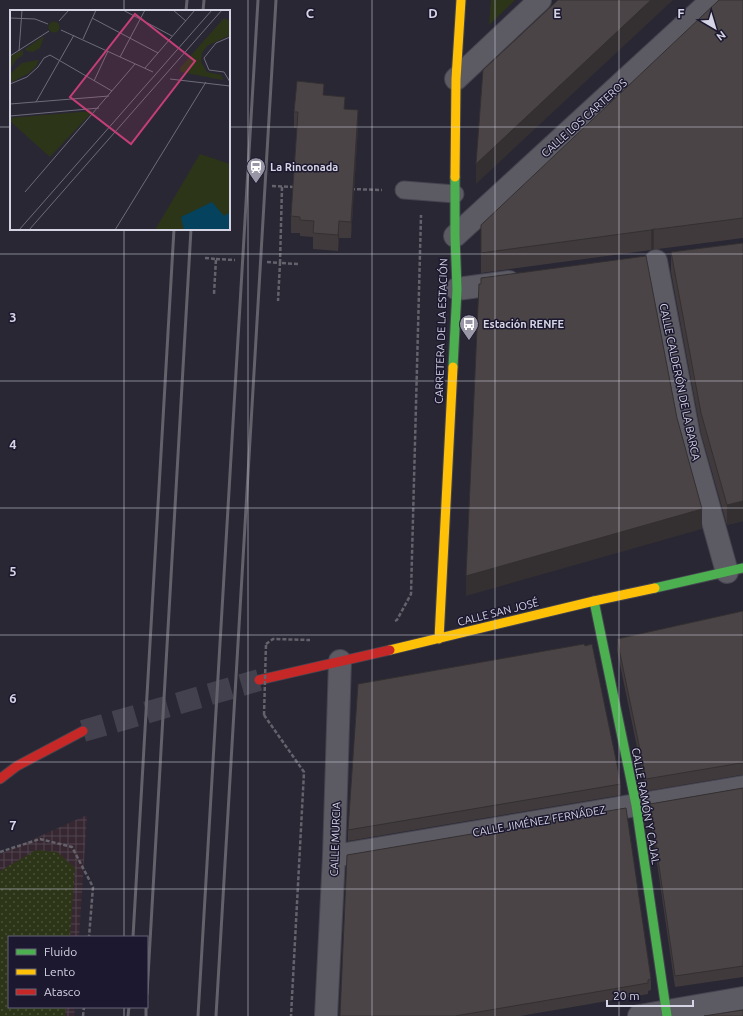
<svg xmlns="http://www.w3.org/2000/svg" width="743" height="1016" font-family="Ubuntu,sans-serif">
<defs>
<pattern id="industrial-grid" width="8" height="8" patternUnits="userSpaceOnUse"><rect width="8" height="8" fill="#362731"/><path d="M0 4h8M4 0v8" fill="none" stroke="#52454f"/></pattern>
<pattern id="park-dots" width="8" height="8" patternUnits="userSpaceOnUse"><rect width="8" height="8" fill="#2d3518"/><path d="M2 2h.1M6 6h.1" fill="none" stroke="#4b5139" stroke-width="1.8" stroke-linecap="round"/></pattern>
</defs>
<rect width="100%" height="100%" fill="#292734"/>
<path fill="url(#industrial-grid)" d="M 87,815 L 79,937 L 9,937 L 9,1007 L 75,1007 L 74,1016 L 0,1016 L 0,854 Z"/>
<path fill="#2d3518" d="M 491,0 L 515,0 L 489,25 Z"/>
<path fill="url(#park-dots)" d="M 36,850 L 57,852 L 75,868 L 70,937 L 9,937 L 9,1007 L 66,1007 L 65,1016 L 0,1016 L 0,871 Z"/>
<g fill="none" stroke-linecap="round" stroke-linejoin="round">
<path stroke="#43414e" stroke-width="22" stroke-dasharray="22 11" stroke-linecap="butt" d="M 83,731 L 259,680"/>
<defs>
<path id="lane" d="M 404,190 L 455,194"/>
<path id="street" d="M 456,79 L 540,0
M 455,236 L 712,0
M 656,261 L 689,436 L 727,572
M 457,289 L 509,282
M 334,856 L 743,787
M 326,1016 L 334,856 L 340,661
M 639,1016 L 743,998"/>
<path id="fast" d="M 453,367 L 457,289 L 455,236 L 455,177
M 655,588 L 743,568
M 594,601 L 636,805 L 667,1016"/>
<path id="slow" d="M 455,177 L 456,79 L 461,0
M 439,639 L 453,367
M 390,650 L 594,601 L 655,588"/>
<path id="jam" d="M 259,680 L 390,650
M 0,779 L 17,766 L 83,731"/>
</defs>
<use href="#lane" stroke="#45444f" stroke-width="19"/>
<use href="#street" stroke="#45444f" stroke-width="24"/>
<use href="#fast" stroke="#45444f" stroke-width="11"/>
<use href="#slow" stroke="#45444f" stroke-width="11"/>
<use href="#jam" stroke="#45444f" stroke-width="11"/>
<path stroke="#64626b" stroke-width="2.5" stroke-dasharray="4 2" stroke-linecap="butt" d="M 272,186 L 296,187
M 282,187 L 280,263 L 298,264
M 351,189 L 382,190
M 205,258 L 216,259 L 214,294
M 216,259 L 235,260
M 267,262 L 280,263 L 278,301
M 395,621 L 397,620 L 411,594 L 421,215
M 266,644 L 273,639 L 310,640
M 264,715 L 304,772 L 291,1016
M 0,852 L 40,839 L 72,847 L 93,887 L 89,937
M 83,1016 L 84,1007"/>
<use href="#lane" stroke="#5c5b64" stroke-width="17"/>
<use href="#street" stroke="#5c5b64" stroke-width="22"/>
<use href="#fast" stroke="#4caf50" stroke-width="9"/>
<use href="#slow" stroke="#ffc107" stroke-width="9"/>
<use href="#jam" stroke="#c62828" stroke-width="9"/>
<path stroke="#63626b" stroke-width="3" d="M 186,11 L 187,0
M 203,11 L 204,0
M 133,937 L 174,229
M 147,994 L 191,229
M 128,1016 L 129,1007
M 146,1016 L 146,1007
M 198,1016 L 258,0
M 216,1016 L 276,0"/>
<path stroke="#64626b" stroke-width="2.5" stroke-dasharray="4 2" stroke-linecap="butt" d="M 264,715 L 266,644"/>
</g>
<path fill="#403a3c" d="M 743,0 L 743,238 L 658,249 L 654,249 L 651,250 L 481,273 L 481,225 Z
M 324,95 L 345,109 L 358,126 L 351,238 L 339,238 L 338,251 L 313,249 L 313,237 L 300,236 L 300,233 L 291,233 L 291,216 L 297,128 L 294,128 L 294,112 Z
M 743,243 L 743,521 L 727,525 L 701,433 L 671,272 L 671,252 Z
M 743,611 L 743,775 L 741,775 L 646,791 L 617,650 L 617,639 Z
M 621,784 L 621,795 L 348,841 L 348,830 Z
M 743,788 L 743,977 L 675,987 L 650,815 L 650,804 Z
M 651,979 L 651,990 L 648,991 L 648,994 L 520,1016 L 340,1016 Z"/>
<path fill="#343031" d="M 651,0 L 673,0 L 476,184 L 476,164 Z
M 358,110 L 358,126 L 351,238 L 351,222 Z
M 339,221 L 339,238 L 338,251 L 338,235 Z
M 654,229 L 654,249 L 651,250 L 651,230 Z
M 743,501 L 743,521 L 727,525 L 727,505 Z
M 702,509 L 702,529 L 466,596 L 466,576 Z"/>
<path fill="#4b4446" stroke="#343031" d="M 558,0 L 651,0 L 476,164 L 483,70 Z
M 719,0 L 743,0 L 743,218 L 658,229 L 654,229 L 651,230 L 481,253 L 481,225 Z
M 297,81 L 324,84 L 323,95 L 345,97 L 344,109 L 358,110 L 351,222 L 339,221 L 338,235 L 313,233 L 314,221 L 300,220 L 300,217 L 291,216 L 298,112 L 294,112 Z
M 743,243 L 743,501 L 727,505 L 701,413 L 671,252 Z
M 646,256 L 677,418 L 702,509 L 466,576 L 479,284 L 481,284 L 481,278 Z
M 743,611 L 743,764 L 741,763 L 646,779 L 617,639 Z
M 584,644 L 585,646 L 592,644 L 621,784 L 348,830 L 358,684 Z
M 743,788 L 743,966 L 675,976 L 650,804 Z
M 626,808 L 651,979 L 648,980 L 648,983 L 455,1016 L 340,1016 L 347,855 Z
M 743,1010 L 743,1016 L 704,1016 Z"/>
<path fill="none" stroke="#d5d4e4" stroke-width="1" stroke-opacity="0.55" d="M 124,0 L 124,11M 248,0 L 248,1016M 372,0 L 372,1016M 495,0 L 495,1016M 619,0 L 619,1016M 0,127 L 11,127M 229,127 L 743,127M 124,229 L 124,937M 0,254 L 743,254M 0,381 L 743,381M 0,508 L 743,508M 0,635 L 743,635M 0,762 L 743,762M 0,889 L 743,889M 124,1007 L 124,1016"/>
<defs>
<symbol id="station-pin" viewBox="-11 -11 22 30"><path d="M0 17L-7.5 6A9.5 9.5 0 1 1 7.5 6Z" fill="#9997a6" stroke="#1c182f"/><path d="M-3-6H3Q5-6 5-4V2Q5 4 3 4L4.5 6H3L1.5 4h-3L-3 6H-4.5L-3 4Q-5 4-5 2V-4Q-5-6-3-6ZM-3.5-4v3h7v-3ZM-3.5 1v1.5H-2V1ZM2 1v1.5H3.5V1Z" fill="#fff"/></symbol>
<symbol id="bus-pin" viewBox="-11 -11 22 30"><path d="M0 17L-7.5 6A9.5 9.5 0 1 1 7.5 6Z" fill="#9997a6" stroke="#1c182f"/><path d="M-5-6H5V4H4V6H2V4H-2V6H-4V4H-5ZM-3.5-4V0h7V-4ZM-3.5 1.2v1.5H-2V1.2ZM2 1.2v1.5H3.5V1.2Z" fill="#fff"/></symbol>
</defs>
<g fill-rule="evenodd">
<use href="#station-pin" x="245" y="156" width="22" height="30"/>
<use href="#bus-pin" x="458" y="313" width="22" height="30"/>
</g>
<g text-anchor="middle" stroke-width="3" stroke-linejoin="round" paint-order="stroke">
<g font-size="11" fill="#d5d4e4" stroke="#1c182f">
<text transform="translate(584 118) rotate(-42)" y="4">CALLE LOS CARTEROS</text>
<text transform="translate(441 331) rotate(-88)" y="4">CARRETERA DE LA ESTACIÓN</text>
<text transform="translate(680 382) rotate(78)" y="4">CALLE CALDERÓN DE LA BARCA</text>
<text transform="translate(498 612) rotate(-14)" y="4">CALLE SAN JOSÉ</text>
<text transform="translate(646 806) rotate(80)" y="4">CALLE RAMÓN Y CAJAL</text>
<text transform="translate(539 821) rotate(-10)" y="4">CALLE JIMÉNEZ FERNÁDEZ</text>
<text transform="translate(335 839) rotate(-88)" y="4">CALLE MURCIA</text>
</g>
<g font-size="11" font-weight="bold" fill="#d5d4e4" stroke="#1c182f" text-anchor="start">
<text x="270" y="171">La Rinconada</text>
<text x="483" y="328">Estación RENFE</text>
</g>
</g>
<g transform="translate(10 10)">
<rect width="220" height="220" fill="#292734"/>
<path d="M38.5 17a5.5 5.5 0 1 1 11 0a5.5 5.5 0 1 1-11 0ZM 34,26 L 30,38 L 23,42 L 17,41 L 15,39 ZM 13,40 L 13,45 L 7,49 L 0,59 L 0,46 ZM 28,50 L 27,55 L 19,63 L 0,73 L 0,64 L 12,53 ZM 83,101 L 40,147 L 0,111 L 0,108 Z" fill="#2d3518"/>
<path d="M 214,8 L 220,11 L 220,25 L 197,36 L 192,43 L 191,52 L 197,62 L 211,65 L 213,70 L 171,62 L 169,59 ZM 190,144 L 220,154 L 220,220 L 145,220 Z" fill="#2d3518"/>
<path d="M 202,192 L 214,206 L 220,202 L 220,220 L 174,220 L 171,207 Z" fill="#04425e"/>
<path fill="none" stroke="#6e6c7a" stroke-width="1" d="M 113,0 L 162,26M 163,0 L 176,11M 0,8 L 25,9 L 38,14M 82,8 L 148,43M 49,11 L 59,0M 51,20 L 143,62M 220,27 L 206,33 L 194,48 L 199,60 L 214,62 L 220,72M 73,29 L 86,0M 9,41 L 12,0M 0,46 L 39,21M 110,47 L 135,0M 135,58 L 185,0M 160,69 L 220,76M 84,71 L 98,41M 0,74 L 17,67 L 28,57 L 34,48 L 40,45 L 102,81M 26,92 L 64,25M 0,94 L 99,86M 0,106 L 89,98M 15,182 L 125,54M 9,220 L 202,0M 19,220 L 212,0M 105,220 L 196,72"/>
<path fill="#c63e76" fill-opacity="0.15" stroke="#c63e76" stroke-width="2" d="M 125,4 L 185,51 L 121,134 L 60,87 Z"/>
<rect width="220" height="220" fill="none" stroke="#d5d4e4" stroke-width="2"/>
</g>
<g font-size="13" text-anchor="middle" font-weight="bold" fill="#d5d4e4" stroke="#1c182f" stroke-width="3" stroke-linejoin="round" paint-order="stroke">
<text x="310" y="18">C</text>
<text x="433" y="18">D</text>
<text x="557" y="18">E</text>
<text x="681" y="18">F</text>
<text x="13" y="322">3</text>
<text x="13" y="449">4</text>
<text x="13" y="576">5</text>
<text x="13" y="703">6</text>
<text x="13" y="830">7</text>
</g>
<rect x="8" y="936" width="140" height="72" fill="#1c182f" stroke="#666377"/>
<rect x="16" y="949" width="20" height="6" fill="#4caf50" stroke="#666377"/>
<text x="44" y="956" font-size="12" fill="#d5d4e4">Fluido</text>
<rect x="16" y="969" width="20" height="6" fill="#ffc107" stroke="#666377"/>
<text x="44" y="976" font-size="12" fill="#d5d4e4">Lento</text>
<rect x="16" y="989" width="20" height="6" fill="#c62828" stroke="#666377"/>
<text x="44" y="996" font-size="12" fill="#d5d4e4">Atasco</text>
<g transform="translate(715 28) rotate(142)" stroke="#1c182f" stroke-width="3" paint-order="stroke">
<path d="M0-3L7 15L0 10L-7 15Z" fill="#d5d4e4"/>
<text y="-6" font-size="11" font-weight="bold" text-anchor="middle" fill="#d5d4e4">N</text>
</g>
<path d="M607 1000v6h86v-6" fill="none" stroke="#d5d4e4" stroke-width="2"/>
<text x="613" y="1000" font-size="12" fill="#d5d4e4" stroke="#1c182f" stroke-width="3" paint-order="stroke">20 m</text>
</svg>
